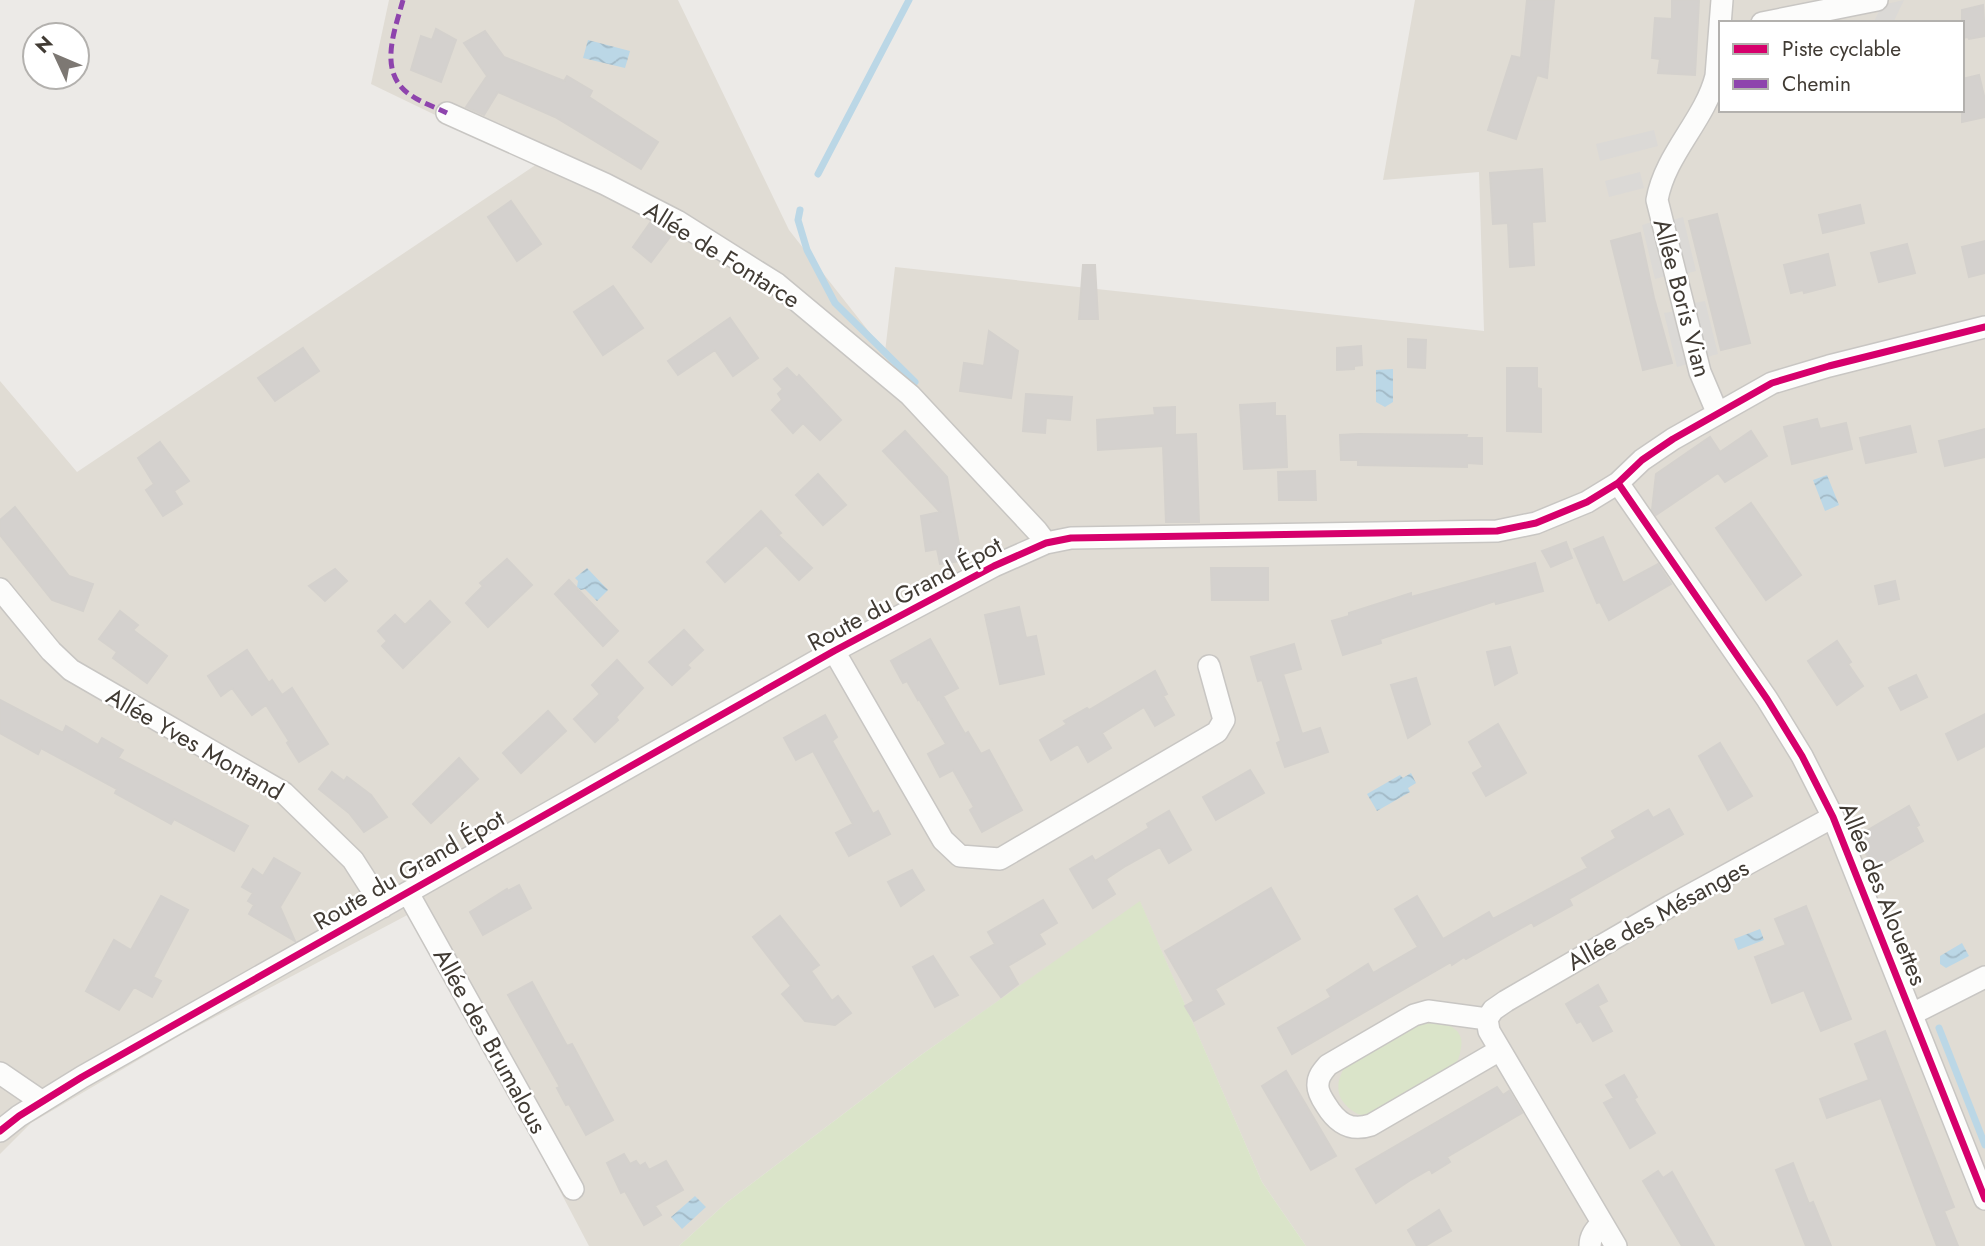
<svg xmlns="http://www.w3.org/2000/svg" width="1985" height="1246" font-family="Jost,sans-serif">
<defs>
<pattern id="water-waves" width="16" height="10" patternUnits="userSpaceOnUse" patternTransform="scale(1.75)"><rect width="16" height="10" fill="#bbd7e6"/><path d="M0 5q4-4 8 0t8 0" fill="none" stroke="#a2b9c6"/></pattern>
</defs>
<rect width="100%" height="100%" fill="#eceae7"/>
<path fill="#e0dcd4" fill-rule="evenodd" d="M 389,0 L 678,0 L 789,230 L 885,352 L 895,267 L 1484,331 L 1479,172 L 1383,180 L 1415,0 L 1985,0 L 1985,1246 L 1306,1246 L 1262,1182 L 1140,902 L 921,1055 L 726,1203 L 679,1246 L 589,1246 L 413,912 L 181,1035 L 31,1123 L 0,1154 L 0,381 L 77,472 L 537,164 L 371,84 ZM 1721,23 L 1962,23 L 1962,110 L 1721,110 Z"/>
<path fill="#dae4c9" d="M 1140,901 L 1262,1182 L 1306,1246 L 679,1246 L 726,1203 L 921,1055 Z
M 1430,1020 C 1446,1023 1465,1028 1461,1048 C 1460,1054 1459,1059 1456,1063 C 1447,1074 1374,1117 1362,1115 C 1354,1114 1345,1105 1341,1099 C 1335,1086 1340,1074 1347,1063 L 1418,1021 Z"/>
<path fill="#dbd9d6" d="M 1904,0 L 1894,21 L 1873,23 L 1882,5 Z
M 1654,130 L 1658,146 L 1600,161 L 1596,144 Z
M 1640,172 L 1644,188 L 1609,197 L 1605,181 Z
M 1683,217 L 1696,271 L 1685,274 L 1672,220 Z
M 1652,222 L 1666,276 L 1655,279 L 1642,225 Z
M 1705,301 L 1718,354 L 1707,357 L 1694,303 Z
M 1675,311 L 1688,364 L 1677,367 L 1664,313 Z"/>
<path fill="url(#water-waves)" d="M 588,40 L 630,51 L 625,68 L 583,58 Z
M 1393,369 L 1393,402 L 1385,407 L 1376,402 L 1376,370 Z
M 1827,475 L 1839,505 L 1825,511 L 1813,480 Z
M 587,568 L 608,590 L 597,601 L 585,589 L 581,590 L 577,587 L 578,581 L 575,578 Z
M 1411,773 L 1416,783 L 1408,788 L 1410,792 L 1377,811 L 1367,794 L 1400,775 L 1403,778 Z
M 1760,929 L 1764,940 L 1738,950 L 1734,939 Z
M 1962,943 L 1969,956 L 1946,968 L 1940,964 L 1940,956 Z
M 695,1196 L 706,1207 L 682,1229 L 671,1217 Z"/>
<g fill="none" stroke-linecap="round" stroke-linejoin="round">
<path stroke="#bbd7e6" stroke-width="7" d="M 818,174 L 909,0
M 800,210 L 798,220 L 807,250 L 835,303 L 915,382
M 1939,1028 L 1985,1145"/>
</g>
<path fill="#d4d1ce" stroke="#d4d1cd" stroke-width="2" d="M 1527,0 L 1554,0 L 1547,78 L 1537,75 L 1516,139 L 1488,130 L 1512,56 L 1521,58 Z
M 1672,0 L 1699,0 L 1695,75 L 1658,73 L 1660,59 L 1652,58 L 1655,18 L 1672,19 Z
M 1983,5 L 1985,36 L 1969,39 L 1968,37 L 1962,38 L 1962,10 Z
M 436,29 L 456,40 L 441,82 L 411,70 L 421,36 L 432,40 Z
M 485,31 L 504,57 L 564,81 L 567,76 L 592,91 L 589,97 L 658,142 L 641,169 L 555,117 L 498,92 L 484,115 L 466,107 L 487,76 L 464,43 Z
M 1979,75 L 1985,100 L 1985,117 L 1962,122 L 1962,79 Z
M 1542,169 L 1545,221 L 1532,222 L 1534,265 L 1510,267 L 1508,223 L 1493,224 L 1490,173 Z
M 511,201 L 541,244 L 517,261 L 488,217 Z
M 1860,205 L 1864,223 L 1823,233 L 1819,215 Z
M 1717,214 L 1750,343 L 1721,350 L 1689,221 Z
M 650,223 L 670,237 L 651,262 L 633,247 Z
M 1640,233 L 1654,298 L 1672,363 L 1643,370 L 1611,241 Z
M 1985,241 L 1985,273 L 1969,277 L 1962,247 Z
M 1907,244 L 1915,273 L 1879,282 L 1871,253 Z
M 1828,254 L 1835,285 L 1804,293 L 1803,290 L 1791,293 L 1784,265 Z
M 1083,265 L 1095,265 L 1098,319 L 1079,319 Z
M 613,286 L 643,328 L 603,355 L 574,312 Z
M 730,318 L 758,358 L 733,376 L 715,350 L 678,375 L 668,361 Z
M 989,331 L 1018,351 L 1011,398 L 960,391 L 964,363 L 984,366 Z
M 1408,339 L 1426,340 L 1425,368 L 1408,367 Z
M 1361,346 L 1362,365 L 1354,366 L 1354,369 L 1337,370 L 1337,348 Z
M 303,348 L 319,371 L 275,401 L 258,378 Z
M 787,368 L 797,378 L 799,375 L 841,420 L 820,440 L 803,423 L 793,433 L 772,410 L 782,400 L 778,394 L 783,389 L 774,379 Z
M 1507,368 L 1537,368 L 1537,388 L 1541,389 L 1541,432 L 1507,431 Z
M 1026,394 L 1072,397 L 1070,420 L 1046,418 L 1045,433 L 1023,431 Z
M 1275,403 L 1275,416 L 1285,416 L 1287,467 L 1244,469 L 1240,405 Z
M 1175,407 L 1175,435 L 1196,434 L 1199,522 L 1166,522 L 1163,446 L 1098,450 L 1097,420 L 1155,415 L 1154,408 Z
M 1817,419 L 1820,429 L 1846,423 L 1852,449 L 1792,464 L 1784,427 Z
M 1910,426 L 1916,452 L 1866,463 L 1860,438 Z
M 1985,429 L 1985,457 L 1945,466 L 1939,441 Z
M 905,431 L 947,477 L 962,561 L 940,564 L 937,549 L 926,551 L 921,516 L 940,512 L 883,451 Z
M 1751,431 L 1767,456 L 1725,482 L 1718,473 L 1656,515 L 1652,510 L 1656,474 L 1710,437 L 1720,452 Z
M 1358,434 L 1467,435 L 1466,438 L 1482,438 L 1482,464 L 1467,463 L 1467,467 L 1358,465 L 1358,460 L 1341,460 L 1340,435 Z
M 160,442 L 189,481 L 174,491 L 182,504 L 163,516 L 146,490 L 154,484 L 138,458 Z
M 1315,471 L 1316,500 L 1279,500 L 1278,472 Z
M 818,474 L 846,505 L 823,525 L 796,495 Z
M 1751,503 L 1801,575 L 1766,600 L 1716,528 Z
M 15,507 L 69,576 L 93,584 L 83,611 L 52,600 L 0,535 L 0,520 Z
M 761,511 L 781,533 L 778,535 L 812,568 L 799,580 L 766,545 L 725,582 L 707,562 Z
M 1603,537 L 1623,583 L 1658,564 L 1671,584 L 1609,620 L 1600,602 L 1597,603 L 1574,549 Z
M 1566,542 L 1572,558 L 1551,567 L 1542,551 Z
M 507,559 L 532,585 L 488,627 L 466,603 L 483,586 L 480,583 Z
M 1535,563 L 1543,591 L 1496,604 L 1495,601 L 1380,639 L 1381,643 L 1343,655 L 1332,621 L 1349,616 L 1349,613 L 1411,593 L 1411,597 Z
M 1211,568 L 1268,568 L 1268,600 L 1212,600 Z
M 335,569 L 347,581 L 325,601 L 309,586 Z
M 569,580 L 618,631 L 603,646 L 555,594 Z
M 1895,581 L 1899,599 L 1879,604 L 1875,586 Z
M 430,601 L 450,622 L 403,668 L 382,646 L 387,641 L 378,631 L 395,615 L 405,625 Z
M 1019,607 L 1026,638 L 1036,636 L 1044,674 L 1000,684 L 985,615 Z
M 120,611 L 138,625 L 133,630 L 167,656 L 147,683 L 113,658 L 117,652 L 99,639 Z
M 684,630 L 703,650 L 687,665 L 690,668 L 672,685 L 649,662 Z
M 930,639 L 958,688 L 943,696 L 965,734 L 968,732 L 981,754 L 989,750 L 1022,810 L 982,832 L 970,810 L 974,807 L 953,770 L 940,777 L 928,754 L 946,744 L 919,699 L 918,700 L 907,681 L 903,683 L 891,661 Z
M 1837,641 L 1851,662 L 1848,664 L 1863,686 L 1837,705 L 1808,661 Z
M 1294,644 L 1301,669 L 1283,674 L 1302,734 L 1320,728 L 1328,752 L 1285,767 L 1277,743 L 1281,741 L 1262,680 L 1258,681 L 1251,657 Z
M 1510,647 L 1517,673 L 1495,685 L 1487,652 Z
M 247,650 L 269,683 L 272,680 L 282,695 L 292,688 L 328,744 L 299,762 L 287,743 L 289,741 L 266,705 L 252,715 L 232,688 L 221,696 L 208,676 Z
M 617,660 L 643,688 L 616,717 L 618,720 L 595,742 L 574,719 L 600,694 L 592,685 Z
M 1155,671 L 1167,694 L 1163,696 L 1174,715 L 1155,726 L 1144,707 L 1102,733 L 1111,748 L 1088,762 L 1078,744 L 1051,760 L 1040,740 L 1067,724 L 1064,721 L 1087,708 L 1089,710 Z
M 1916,675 L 1927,697 L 1901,710 L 1889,688 Z
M 1416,678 L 1430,724 L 1408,738 L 1391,685 Z
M 0,700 L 63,733 L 66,726 L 98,745 L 102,738 L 123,750 L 118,758 L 248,826 L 234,851 L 174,819 L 171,824 L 115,793 L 117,789 L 41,748 L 38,754 L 0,733 Z
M 548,711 L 566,731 L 521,773 L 503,753 Z
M 1985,714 L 1985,746 L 1958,760 L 1946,734 Z
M 825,715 L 837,737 L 832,741 L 873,814 L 878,811 L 890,834 L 849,856 L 836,833 L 853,824 L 813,751 L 796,760 L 784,738 Z
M 1498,724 L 1526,773 L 1486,796 L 1473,773 L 1483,767 L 1469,742 Z
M 1720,743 L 1752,796 L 1728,810 L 1699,756 Z
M 459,758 L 478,779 L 431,823 L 413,804 Z
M 1250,770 L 1264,793 L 1216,820 L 1203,797 Z
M 332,772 L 344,781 L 347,777 L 371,795 L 387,817 L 364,832 L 349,813 L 319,789 Z
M 1909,806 L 1919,825 L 1916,827 L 1923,841 L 1875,869 L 1856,837 Z
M 1669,809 L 1683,834 L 1569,899 L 1572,905 L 1534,926 L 1532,922 L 1466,959 L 1464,957 L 1452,965 L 1451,962 L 1292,1054 L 1278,1028 L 1331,997 L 1327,990 L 1368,964 L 1373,973 L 1418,947 L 1395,909 L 1417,896 L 1443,939 L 1489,912 L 1493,919 L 1588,868 L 1582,858 L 1616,838 L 1612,831 L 1648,810 L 1653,818 Z
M 1169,811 L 1191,850 L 1169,863 L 1160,847 L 1124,867 L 1106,879 L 1115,894 L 1093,908 L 1070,869 L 1092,856 L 1095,861 L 1149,828 L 1147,824 Z
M 274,858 L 300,873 L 280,907 L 295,941 L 249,914 L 254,905 L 248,901 L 253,893 L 242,887 L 253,869 L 263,876 Z
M 912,870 L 924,890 L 901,906 L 888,882 Z
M 519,885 L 531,908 L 483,935 L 470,912 L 507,889 L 508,891 Z
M 1271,888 L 1300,939 L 1215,989 L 1224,1004 L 1194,1021 L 1185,1006 L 1194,1001 L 1165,951 Z
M 161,896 L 188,910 L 153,977 L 161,981 L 152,997 L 134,987 L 119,1010 L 86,991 L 114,940 L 131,950 Z
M 1043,900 L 1057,923 L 1039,934 L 1045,944 L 1008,966 L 1018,984 L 1001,997 L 971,957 L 995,944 L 988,932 Z
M 1806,906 L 1851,1019 L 1821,1031 L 1804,990 L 1772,1003 L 1755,957 L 1786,945 L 1775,919 Z
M 780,916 L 819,965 L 811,971 L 832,1001 L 838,996 L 851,1013 L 835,1025 L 805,1021 L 782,994 L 791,986 L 753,937 Z
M 933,956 L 958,995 L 935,1007 L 913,967 Z
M 532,982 L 567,1046 L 572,1044 L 613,1120 L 586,1135 L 569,1104 L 566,1105 L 557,1088 L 560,1087 L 508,995 Z
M 1598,985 L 1607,1001 L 1598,1006 L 1612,1031 L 1593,1041 L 1581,1021 L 1577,1023 L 1566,1004 Z
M 1885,1031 L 1954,1207 L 1944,1211 L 1958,1246 L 1937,1246 L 1881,1098 L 1827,1118 L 1820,1099 L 1869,1080 L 1855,1044 Z
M 1286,1071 L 1336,1156 L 1311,1170 L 1262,1086 Z
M 1624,1075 L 1637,1097 L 1634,1099 L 1655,1133 L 1630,1148 L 1604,1103 L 1614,1098 L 1606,1085 Z
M 1497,1087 L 1503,1095 L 1509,1091 L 1522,1113 L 1447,1157 L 1450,1162 L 1432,1173 L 1430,1169 L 1409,1181 L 1376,1203 L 1356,1169 Z
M 624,1154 L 630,1164 L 636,1161 L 640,1166 L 645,1163 L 649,1170 L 666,1161 L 683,1190 L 655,1206 L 661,1215 L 644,1225 L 625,1191 L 621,1193 L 607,1163 Z
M 1793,1163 L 1809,1204 L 1813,1202 L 1831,1246 L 1806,1246 L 1776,1170 Z
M 1658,1171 L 1663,1178 L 1672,1172 L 1714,1246 L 1682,1246 L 1643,1181 Z
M 1439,1210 L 1451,1231 L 1425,1246 L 1417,1246 L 1408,1230 Z"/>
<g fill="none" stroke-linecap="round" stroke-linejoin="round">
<defs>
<path id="minor" d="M 1762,23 L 1877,0
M 447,113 L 605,184 L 677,221 L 777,284 L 910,395 L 1037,531 L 1046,543
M 1717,412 L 1700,372 L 1657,200 C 1665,154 1705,120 1716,76 L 1722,0
M 1618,483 L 1767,699 L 1802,756 L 1833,817 L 1985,1199
M 0,589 L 51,651 L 71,670 L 284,793 L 353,860 L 383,907
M 834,651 L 943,840 L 960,856 L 1000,859 L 1217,732 L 1224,720 L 1209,666
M 408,893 L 573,1189
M 1912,1014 L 1985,977
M 1487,1019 L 1428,1011 L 1414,1015 L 1328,1065 C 1323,1071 1318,1076 1318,1084 C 1317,1091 1322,1099 1326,1105 C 1337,1123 1350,1132 1371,1125 L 1500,1050
M 0,1073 L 41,1101
M 0,1131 L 19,1116 L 82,1077 L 834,651 L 994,566 L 1046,543 L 1071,538 L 1497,531 L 1536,523 L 1587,502 L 1618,483 L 1642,460 L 1673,439 L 1772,383 L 1829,366 L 1985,327
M 1590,1246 C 1590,1236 1595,1230 1602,1223
M 1616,1246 L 1489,1031 L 1487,1019 L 1493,1010 L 1506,1001 L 1670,906 L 1833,817"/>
</defs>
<use href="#minor" stroke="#c8c6c3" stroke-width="24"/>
<use href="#minor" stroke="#fcfcfb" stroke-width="21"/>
<path stroke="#8e44ad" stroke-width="5" stroke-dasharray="10 5" stroke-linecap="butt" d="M 403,0 C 394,33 377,74 412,96 C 422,103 435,107 447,113"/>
<defs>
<path id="cycleway" d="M 1618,483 L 1767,699 L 1802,756 L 1833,817 L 1985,1199
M 0,1131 L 19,1116 L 82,1077 L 834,651 L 994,566 L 1046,543 L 1071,538 L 1497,531 L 1536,523 L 1587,502 L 1618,483 L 1642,460 L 1673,439 L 1772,383 L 1829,366 L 1985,327"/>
</defs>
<use href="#cycleway" stroke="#fff" stroke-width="11"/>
<use href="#cycleway" stroke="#d6006c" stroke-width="7"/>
</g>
<g text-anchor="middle" stroke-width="5" stroke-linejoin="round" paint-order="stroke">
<g font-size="24" fill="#413b34" stroke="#fff">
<text transform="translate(722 255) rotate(32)" y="8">Allée de Fontarce</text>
<text transform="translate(1682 298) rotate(75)" y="8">Allée Boris Vian</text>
<text transform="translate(905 594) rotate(-28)" y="8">Route du Grand Épot</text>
<text transform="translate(195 744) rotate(30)" y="8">Allée Yves Montand</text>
<text transform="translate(409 870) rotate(-30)" y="8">Route du Grand Épot</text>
<text transform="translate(1883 894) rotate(68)" y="8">Allée des Alouettes</text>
<text transform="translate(1658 915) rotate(-29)" y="8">Allée des Mésanges</text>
<text transform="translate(490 1041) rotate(61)" y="8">Allée des Brumalous</text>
</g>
</g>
<rect x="1719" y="21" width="245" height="91" fill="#ffffff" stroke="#b3b1ae" stroke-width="2"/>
<rect x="1733" y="44" width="35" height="10" fill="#d6006c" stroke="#b3b1ae" stroke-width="2"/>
<text x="1782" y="56" font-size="21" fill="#413b34">Piste cyclable</text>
<rect x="1733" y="79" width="35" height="10" fill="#8e44ad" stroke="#b3b1ae" stroke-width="2"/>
<text x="1782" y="91" font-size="21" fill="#413b34">Chemin</text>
<g transform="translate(56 56) rotate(314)"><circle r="33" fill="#ffffff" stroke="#b3b1ae" stroke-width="2"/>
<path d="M0-5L12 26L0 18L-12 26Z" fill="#7d7873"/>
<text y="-10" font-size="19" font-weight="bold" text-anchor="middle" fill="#413b34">N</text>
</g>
</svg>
